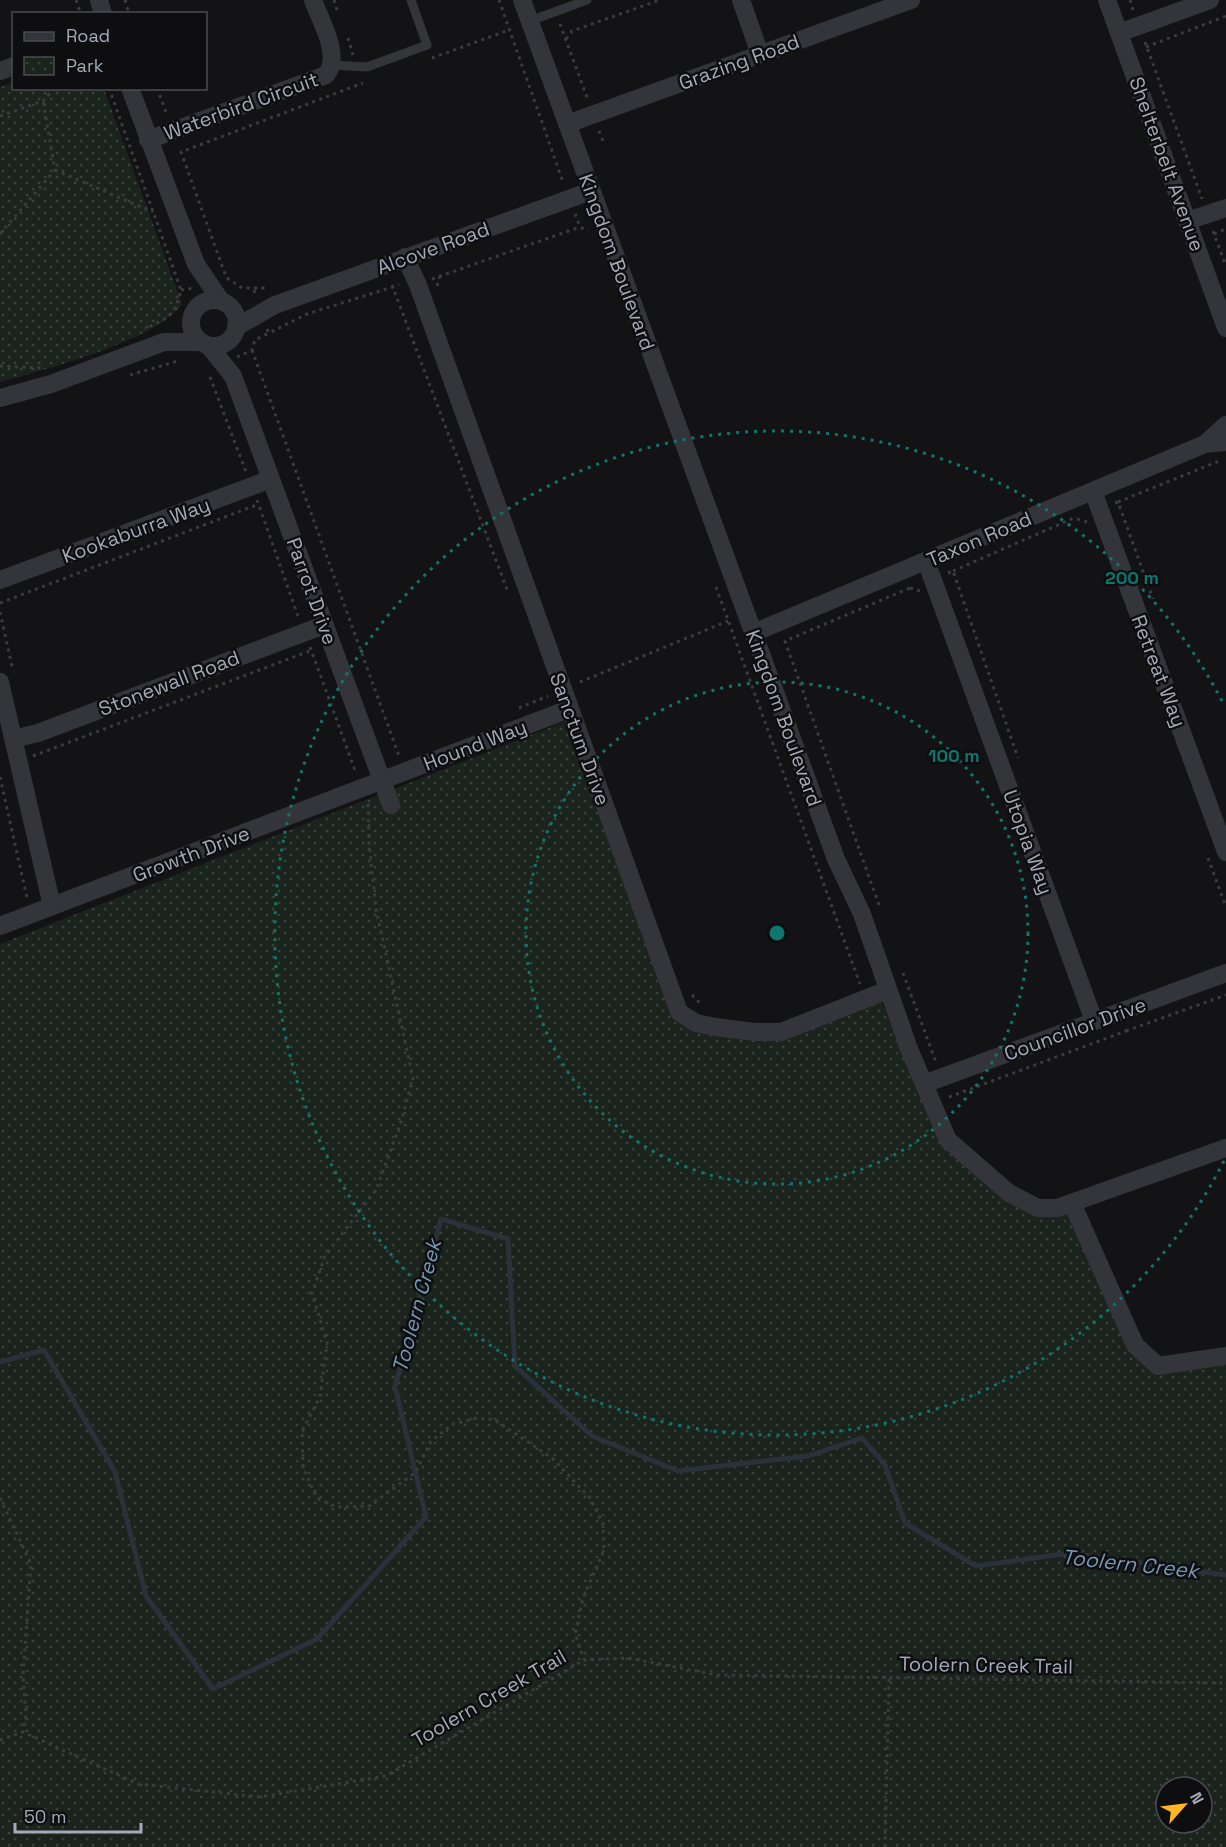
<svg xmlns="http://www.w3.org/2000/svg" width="1226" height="1847" font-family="'Space Grotesk',sans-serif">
<defs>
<pattern id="park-dots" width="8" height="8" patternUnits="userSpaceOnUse" patternTransform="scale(1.5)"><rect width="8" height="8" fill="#1b241c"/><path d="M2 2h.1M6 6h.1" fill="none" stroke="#39413b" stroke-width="1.8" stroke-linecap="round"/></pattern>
</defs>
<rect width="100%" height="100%" fill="#131315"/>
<path fill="url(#park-dots)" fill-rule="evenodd" d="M 13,82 L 14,88 L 104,89 L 182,304 C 158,340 44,370 0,382 L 0,87 Z
M 564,722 L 673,1014 L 698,1033 L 778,1035 L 880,997 L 896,1039 L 945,1143 L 1006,1198 L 1070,1208 L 1157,1373 L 1226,1362 L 1226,1847 L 0,1847 L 0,944 ZM 1166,1787 L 1202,1787 L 1202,1823 L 1166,1823 Z"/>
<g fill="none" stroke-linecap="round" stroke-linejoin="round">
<path stroke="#29323a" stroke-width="5" d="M 0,1362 L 44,1350 L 115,1472 L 146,1596 L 213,1689 L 317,1639 L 426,1517 L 395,1387 L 441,1219 L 508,1239 L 515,1366 L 592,1436 L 678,1471 L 808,1456 L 862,1438 L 885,1465 L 905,1523 L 976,1566 L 1070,1553 L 1226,1575"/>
<path stroke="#3a3c42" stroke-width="3" stroke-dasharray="3 4.5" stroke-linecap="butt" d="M 76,0 L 81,14
M 125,0 L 129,14
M 334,0 L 337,10
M 499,0 L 563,182
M 1130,0 L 1133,10
M 560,24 L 588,100
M 348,38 L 353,55
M 566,39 L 572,31 L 660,0
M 1145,42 L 1202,199
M 1146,47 L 1226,16
M 432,58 L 509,30
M 109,88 L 181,290 C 175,317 168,317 145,329
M 157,88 L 167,115
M 0,116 L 43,101 L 54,88
M 599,131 L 603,141
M 55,170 L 153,212
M 575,214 L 580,227 L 588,231
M 1213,231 L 1226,266
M 0,234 L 55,170 L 43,101
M 1214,234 L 1226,229
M 225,274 L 181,152 L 363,83
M 227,278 L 242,288 L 268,288
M 432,279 L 580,227
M 392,285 L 508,592
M 437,286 L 440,276
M 181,290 L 194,288
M 254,290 L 256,297
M 267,329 L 269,333 L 307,314 L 399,285
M 252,350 L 399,756
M 237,357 L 252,350 L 255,340 L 269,333
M 0,366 L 41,368
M 130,375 L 178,361
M 210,377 L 246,472
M 257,500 L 299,619
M 1118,502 L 1219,461
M 1115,503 L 1118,502 L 1153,599
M 1077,519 L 1087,522
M 953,571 L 1076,517
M 948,573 L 953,571 L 1018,758
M 716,587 L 860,984
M 910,588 L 920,591
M 0,603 L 259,504
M 0,612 L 13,671
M 310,647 L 356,773
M 580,682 L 728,621
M 519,708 L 548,696
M 33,756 L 312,650
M 0,777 L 27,898
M 368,804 L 369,843 L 376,909 L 413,1078 L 401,1122 L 376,1190 L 325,1256 L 312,1293 L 327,1343 L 320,1397 L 302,1431 L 303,1468 L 317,1498 L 336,1507 L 369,1506 L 415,1473 L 431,1441 L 453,1424 L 477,1418 L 495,1420 L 552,1458 L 590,1498 L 603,1524 L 604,1550 L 583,1598 L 575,1634 L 584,1660
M 1208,858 L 1226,907
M 879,905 L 785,641 L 910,588
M 903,973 L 936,1062
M 692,995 L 702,1005
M 1126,1031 L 1226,995
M 949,1097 L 1126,1031 L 1124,1027
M 0,1498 L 31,1564 L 23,1675 L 26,1714 L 23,1732
M 0,1740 L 23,1732 L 138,1784 L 260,1797 L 386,1776 L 584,1660 L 628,1658 L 717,1675 L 1226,1683
M 885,1847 L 889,1679"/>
<path stroke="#34353b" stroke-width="9" d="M 530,21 L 587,0
M 332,65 L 367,67 L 427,45 L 411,0"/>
<path stroke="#34353b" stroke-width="18" d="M 99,0 L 103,14
M 522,0 L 836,859 L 862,914 L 909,1049 L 948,1140 L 1009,1193 L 1038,1208 L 1057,1208 L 1226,1148
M 741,0 L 760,54
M 1107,0 L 1226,328
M 1119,33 L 1210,0
M 0,71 L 14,66
M 130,88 L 196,264 L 221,301
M 567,124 L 911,0
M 148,140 L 326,75 C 342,56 320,20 313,0
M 1187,221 L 1226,208
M 405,257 L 418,285 L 679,1012 L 696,1023 L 715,1027 L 755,1032 L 781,1032 L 888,990
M191 323a23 23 0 1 1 46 0a23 23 0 1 1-46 0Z
M 236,327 L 275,305 L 591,191
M 208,345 L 233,376 L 391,805
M 0,398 L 51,384 L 164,342 L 202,342
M 1205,444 L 1226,425
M 1093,491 L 1226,852
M 926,561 L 1094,1021
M 0,580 L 271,479
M 753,633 L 1205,444 L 1226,442
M 0,682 L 52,906
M 13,739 L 38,733 L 324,625
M 0,926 L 569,709
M 924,1084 L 1226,973
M 1072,1203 L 1135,1345 L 1158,1366 L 1226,1356"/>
</g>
<g fill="none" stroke="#0f766e" stroke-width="3" stroke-dasharray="3 6">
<circle cx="777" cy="933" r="251"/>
<path d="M1224 1161A502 502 0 1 1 1224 705"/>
</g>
<g text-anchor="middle" stroke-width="5" stroke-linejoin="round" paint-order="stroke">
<g font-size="20" fill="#a4aab7" stroke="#0e0e10">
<text transform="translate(739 62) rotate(-20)" y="7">Grazing Road</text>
<text transform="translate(241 106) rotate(-20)" y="7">Waterbird Circuit</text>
<text transform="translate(1167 164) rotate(70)" y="7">Shelterbelt Avenue</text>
<text transform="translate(433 248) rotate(-20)" y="7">Alcove Road</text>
<text transform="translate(617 262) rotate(70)" y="7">Kingdom Boulevard</text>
<text transform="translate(136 530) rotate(-20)" y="7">Kookaburra Way</text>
<text transform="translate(979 539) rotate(-23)" y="7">Taxon Road</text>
<text transform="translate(312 591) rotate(70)" y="7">Parrot Drive</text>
<text transform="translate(1159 671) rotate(69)" y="7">Retreat Way</text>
<text transform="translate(169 683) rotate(-21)" y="7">Stonewall Road</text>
<text transform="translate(784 718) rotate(70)" y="7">Kingdom Boulevard</text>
<text transform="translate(580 739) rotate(70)" y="7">Sanctum Drive</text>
<text transform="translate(475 745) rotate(-21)" y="7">Hound Way</text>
<text transform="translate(1028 842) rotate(70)" y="7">Utopia Way</text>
<text transform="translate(191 854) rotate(-21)" y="7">Growth Drive</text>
<text transform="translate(1075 1029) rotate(-20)" y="7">Councillor Drive</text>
<text transform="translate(986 1665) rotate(1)" y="7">Toolern Creek Trail</text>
<text transform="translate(489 1698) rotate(-30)" y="7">Toolern Creek Trail</text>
</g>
<g font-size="21" font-style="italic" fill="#7799b5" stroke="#0e0e10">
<text transform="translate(417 1306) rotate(-75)" y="7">Toolern Creek</text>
<text transform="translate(1130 1564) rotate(6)" y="7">Toolern Creek</text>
</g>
</g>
<circle cx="777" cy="933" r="9" fill="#0f766e" stroke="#0e0e10" stroke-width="3"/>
<g font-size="18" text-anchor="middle" font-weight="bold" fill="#0f766e" stroke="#0e0e10" stroke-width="5" stroke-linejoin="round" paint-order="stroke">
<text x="1132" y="584">200 m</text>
<text x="954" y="762">100 m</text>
</g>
<rect x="12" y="12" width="195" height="78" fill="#0e0e10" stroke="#4a4c53" stroke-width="1.5"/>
<rect x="24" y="32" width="30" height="9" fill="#34353b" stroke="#4a4c53" stroke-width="1.5"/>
<text x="66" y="42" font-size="18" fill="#a4aab7">Road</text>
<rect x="24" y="57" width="30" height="18" fill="url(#park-dots)" stroke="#4a4c53" stroke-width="1.5"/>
<text x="66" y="72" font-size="18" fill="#a4aab7">Park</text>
<g transform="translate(1184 1805) rotate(62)"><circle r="28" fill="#0e0e10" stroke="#4a4c53" stroke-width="1.5"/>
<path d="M0-4.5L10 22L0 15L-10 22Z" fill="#ffb422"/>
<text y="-9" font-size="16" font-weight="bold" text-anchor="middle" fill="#a4aab7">N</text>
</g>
<path d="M15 1823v9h126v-9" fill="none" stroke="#a4aab7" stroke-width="3"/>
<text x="24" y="1823" font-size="18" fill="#a4aab7" stroke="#0e0e10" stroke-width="4.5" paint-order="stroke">50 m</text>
</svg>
